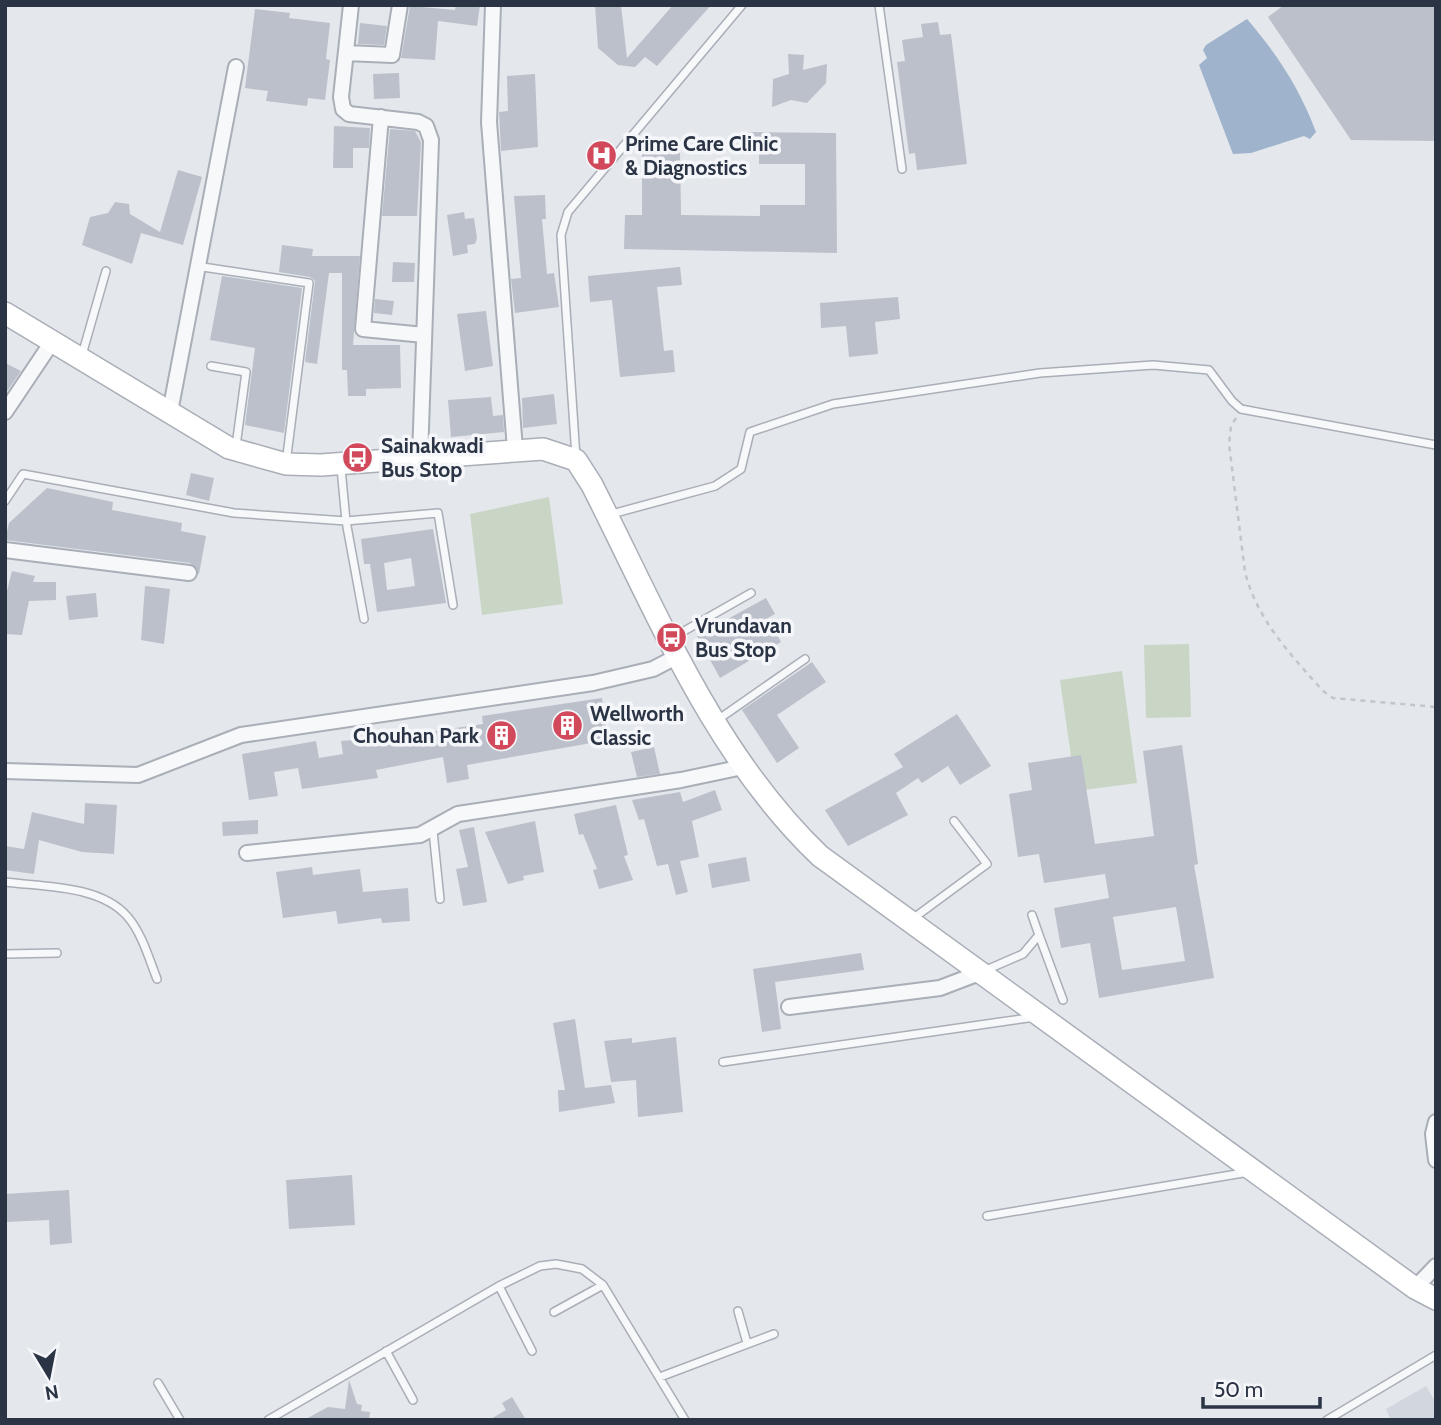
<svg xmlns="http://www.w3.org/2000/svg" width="1441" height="1425" font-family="Cabin,sans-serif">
<rect width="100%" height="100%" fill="#e4e7ec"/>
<path fill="#d2d6de" d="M 1426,1386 L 1436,1403 L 1436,1420 L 1391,1420 L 1386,1409 Z"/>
<path fill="#c9d6c5" d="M 549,497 L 563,604 L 482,615 L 470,514 Z
M 1189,644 L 1191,717 L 1146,718 L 1144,645 Z
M 1122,671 L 1137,783 L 1076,791 L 1060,680 Z"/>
<path fill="#9fb4cc" d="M 1247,19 C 1277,54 1300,89 1316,132 L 1310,139 L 1304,136 L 1251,153 L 1233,154 L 1199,65 L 1207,58 L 1203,50 L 1206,45 Z"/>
<path fill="#bbc0ca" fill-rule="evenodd" d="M 456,5 L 480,5 L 477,26 L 438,21 L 435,60 L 401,58 L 410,6 L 455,10 Z
M 595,5 L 621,5 L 627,58 L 673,5 L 711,5 L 657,66 L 645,57 L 635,67 L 618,65 L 598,48 Z
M 1284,5 L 1431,5 L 1436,9 L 1436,141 L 1351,140 L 1268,17 Z
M 255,9 L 290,13 L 289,18 L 330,23 L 326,59 L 330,60 L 325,100 L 308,98 L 307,106 L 266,101 L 268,91 L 245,88 Z
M 938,22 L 940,35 L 951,34 L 967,164 L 917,170 L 915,153 L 909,154 L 897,62 L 905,61 L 902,40 L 923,37 L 921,24 Z
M 360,23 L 387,26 L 384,45 L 358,44 Z
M 788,54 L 804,55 L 803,70 L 827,64 L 826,83 L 807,103 L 791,100 L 772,107 L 773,79 L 789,74 Z
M 399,73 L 400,98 L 374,99 L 373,74 Z
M 535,74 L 538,147 L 501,151 L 499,112 L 508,111 L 507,76 Z
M 334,126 L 370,128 L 369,148 L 353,148 L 353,168 L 333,168 Z
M 390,129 L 415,131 L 421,142 L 417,216 L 382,216 Z
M 747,132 L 836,133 L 837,253 L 624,249 L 625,215 L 642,215 L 642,151 L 680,151 L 681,215 L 760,216 L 760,205 L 805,205 L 805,164 L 759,164 L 759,146 L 747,146 Z
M 178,170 L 202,177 L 183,245 L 141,233 L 132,264 L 82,245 L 90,217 L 108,213 L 115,202 L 129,204 L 130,214 L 160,232 Z
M 545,195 L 546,219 L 542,219 L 547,274 L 554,273 L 559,307 L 515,313 L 511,279 L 521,278 L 514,196 Z
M 464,212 L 465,219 L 474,218 L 477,238 L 475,244 L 467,245 L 468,253 L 453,256 L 447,215 Z
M 282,245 L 313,249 L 312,256 L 360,256 L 353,345 L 400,345 L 401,388 L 366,389 L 366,396 L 348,396 L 347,370 L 342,370 L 342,273 L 329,273 L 317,364 L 305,362 L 315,281 L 310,277 L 279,272 Z
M 393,262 L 415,263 L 414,282 L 392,282 Z
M 680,267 L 682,285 L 657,287 L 664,351 L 673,350 L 675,372 L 620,377 L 612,300 L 590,302 L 588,276 Z
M 222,276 L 302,288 L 284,433 L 245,425 L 255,348 L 210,340 Z
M 898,297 L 900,319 L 875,322 L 878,354 L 849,357 L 846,326 L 821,328 L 820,303 Z
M 375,299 L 394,301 L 392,315 L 374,313 Z
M 486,311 L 493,366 L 465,371 L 457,314 Z
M 5,363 L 21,371 L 5,394 Z
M 554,394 L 557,424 L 523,428 L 522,398 Z
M 491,397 L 493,416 L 503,415 L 504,432 L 451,437 L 448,400 Z
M 191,473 L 214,478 L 209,501 L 186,495 Z
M 47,488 L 113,502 L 112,510 L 182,523 L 181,531 L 206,536 L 199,574 L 190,563 L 5,540 L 9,523 Z
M 433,529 L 446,603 L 377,612 L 370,564 L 364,564 L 361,539 ZM 411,558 L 415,586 L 387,590 L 384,563 Z
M 12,571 L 35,576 L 33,582 L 56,582 L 56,600 L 29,601 L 22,635 L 5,634 L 5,599 Z
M 145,586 L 170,589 L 164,644 L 141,640 Z
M 96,593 L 98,617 L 69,620 L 66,596 Z
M 766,598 L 775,614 L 768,618 L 781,642 L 720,678 L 697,636 Z
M 812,662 L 826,682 L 777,715 L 799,748 L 777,763 L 742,710 Z
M 602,698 L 608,740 L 467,765 L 469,779 L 447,783 L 443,757 L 376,770 L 378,778 L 302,789 L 298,768 L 274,772 L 278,796 L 249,800 L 242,754 L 316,741 L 319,758 L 343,754 L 341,741 L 401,736 L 483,724 L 482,716 Z
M 957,714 L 991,766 L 960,785 L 948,766 L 922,783 L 918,778 L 896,793 L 908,815 L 848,846 L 825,810 L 903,767 L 894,754 Z
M 1182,745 L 1198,864 L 1194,865 L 1214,978 L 1099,998 L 1090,943 L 1061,948 L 1054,908 L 1109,898 L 1105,874 L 1044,883 L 1039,854 L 1018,857 L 1009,794 L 1032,790 L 1028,763 L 1081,755 L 1095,844 L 1154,836 L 1143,751 ZM 1176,907 L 1185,961 L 1122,970 L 1113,917 Z
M 654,747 L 660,774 L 637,777 L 631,752 Z
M 715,790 L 722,810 L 692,821 L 699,857 L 680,861 L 688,892 L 676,895 L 668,864 L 657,866 L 644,819 L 639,820 L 632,800 L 680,792 L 683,802 Z
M 85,803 L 117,805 L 114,854 L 82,852 L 39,840 L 34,874 L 5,870 L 5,846 L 24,849 L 32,812 L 84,824 Z
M 616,805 L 628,855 L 624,856 L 633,880 L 599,889 L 593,870 L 597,869 L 583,834 L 579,835 L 574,814 Z
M 258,820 L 258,834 L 223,836 L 222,822 Z
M 535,821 L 544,872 L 523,876 L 524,880 L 508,884 L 485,832 Z
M 474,827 L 487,902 L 463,906 L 456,869 L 468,867 L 459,830 Z
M 746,857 L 750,881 L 712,888 L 708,864 Z
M 312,867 L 313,875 L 360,869 L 363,892 L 408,888 L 410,921 L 382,923 L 381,918 L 338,924 L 336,911 L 283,918 L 276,872 Z
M 861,953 L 864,970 L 775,982 L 781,1029 L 762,1032 L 753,969 Z
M 575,1019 L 585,1088 L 611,1085 L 615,1103 L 559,1112 L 558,1090 L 565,1090 L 553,1023 Z
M 676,1037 L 683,1112 L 638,1117 L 636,1080 L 611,1082 L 604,1041 L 632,1038 L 632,1043 Z
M 352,1175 L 355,1225 L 289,1229 L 286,1180 Z
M 69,1190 L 72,1243 L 50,1245 L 49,1220 L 5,1222 L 5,1194 Z
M 349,1380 L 357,1404 L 362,1405 L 361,1411 L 370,1412 L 369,1420 L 304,1420 L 328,1407 L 345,1409 Z
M 512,1397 L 526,1420 L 489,1420 L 506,1410 L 502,1403 Z"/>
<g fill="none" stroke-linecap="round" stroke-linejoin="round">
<defs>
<path id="lane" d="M 879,5 L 902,169
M 196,266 L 309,283 L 286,463
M 82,355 L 106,271
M 211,366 L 246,372 L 236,446
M 576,457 L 561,235 L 568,212 L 742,5
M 341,468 L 346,521 L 364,619
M 5,501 L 23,474 L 234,513 L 346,521 L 438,513 L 453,605
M 608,515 L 715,486 L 741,469 L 750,432 L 833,404 L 1040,373 L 1153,365 L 1209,370 L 1232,401 L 1241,409 L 1436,445
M 670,639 L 751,593
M 716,721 L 805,659
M 433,831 L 440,899
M 5,882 C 44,887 99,885 127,916 C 142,933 149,959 157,979
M 911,920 L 987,864 L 954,821
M 1039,935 L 1063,1000
M 5,954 L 57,953
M 986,970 L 1023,954 L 1039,935 L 1032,915
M 723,1062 L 1035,1017
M 987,1216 L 1249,1172
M 499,1286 L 532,1351
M 738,1311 L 747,1343
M 554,1312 L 603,1285
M 386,1351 L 413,1400
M 660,1377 L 774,1334
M 158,1383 L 180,1420
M 268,1420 L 499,1286 L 540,1266 L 556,1264 L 582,1269 L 603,1285 L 685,1420
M 1327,1420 L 1436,1355"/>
<path id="street" d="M 351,5 L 341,97 L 343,109 L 349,114 L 418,122 L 426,126 L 431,140 L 420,457
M 493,5 L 489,122 L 515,449
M 346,53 L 392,55 L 400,5
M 381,117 L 363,329 L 424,335
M 5,412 L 52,342
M 170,412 L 236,67
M 5,550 L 189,573
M 5,771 L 138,775 L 241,735 L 593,683 L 653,669 L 678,656
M 247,853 L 420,835 L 458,814 L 681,780 L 743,767
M 789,1007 L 940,988 L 982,972
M 1436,1122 L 1433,1134 L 1436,1160
M 1415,1288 L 1436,1266"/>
<path id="secondary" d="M 5,313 L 229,448 L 286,464 L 321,465 L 543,449 L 576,460 L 592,485 C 657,613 714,755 820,856 L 1415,1288 L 1436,1299"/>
</defs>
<use href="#lane" stroke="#a9aeb7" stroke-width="10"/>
<use href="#street" stroke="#a9aeb7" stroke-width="18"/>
<use href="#secondary" stroke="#a9aeb7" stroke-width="24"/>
<path stroke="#c2c5cb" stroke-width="2.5" stroke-dasharray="5 5" stroke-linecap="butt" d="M 1236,418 L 1231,426 L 1229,444 L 1245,572 C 1257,620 1291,655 1323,691 L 1333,698 L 1436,707"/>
<use href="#lane" stroke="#f7f8fa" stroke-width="7"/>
<use href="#street" stroke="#f7f8fa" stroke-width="14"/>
<use href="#secondary" stroke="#fff" stroke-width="21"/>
</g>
<defs>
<symbol id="hospital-disc" viewBox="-11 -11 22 22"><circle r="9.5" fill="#d1495b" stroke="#f4f6f9"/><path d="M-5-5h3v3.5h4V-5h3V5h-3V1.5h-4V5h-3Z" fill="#fff"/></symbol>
<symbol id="bus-disc" viewBox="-11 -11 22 22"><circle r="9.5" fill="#d1495b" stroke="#f4f6f9"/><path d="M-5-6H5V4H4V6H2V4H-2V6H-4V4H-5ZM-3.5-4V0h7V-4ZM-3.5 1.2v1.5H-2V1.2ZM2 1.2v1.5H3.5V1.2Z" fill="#fff"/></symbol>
<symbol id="building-disc" viewBox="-11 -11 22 22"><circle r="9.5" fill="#d1495b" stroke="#f4f6f9"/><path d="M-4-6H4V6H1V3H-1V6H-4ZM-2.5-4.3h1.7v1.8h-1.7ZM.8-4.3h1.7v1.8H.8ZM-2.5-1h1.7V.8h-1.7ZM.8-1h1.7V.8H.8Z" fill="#fff"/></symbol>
</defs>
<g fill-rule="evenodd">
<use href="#hospital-disc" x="584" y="138" width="35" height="35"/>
<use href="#bus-disc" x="340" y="440" width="35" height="35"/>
<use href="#bus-disc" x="654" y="620" width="35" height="35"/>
<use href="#building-disc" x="550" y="708" width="35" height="35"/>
<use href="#building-disc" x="484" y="718" width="35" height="35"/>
</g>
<g text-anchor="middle" stroke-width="7" stroke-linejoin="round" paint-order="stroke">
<g font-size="21" font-weight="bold" fill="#2b3445" stroke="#f4f6f9" text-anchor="start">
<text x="625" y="151">Prime Care Clinic<tspan x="625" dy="24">&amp; Diagnostics</tspan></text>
<text x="381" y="453">Sainakwadi<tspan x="381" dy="24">Bus Stop</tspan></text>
<text x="695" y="633">Vrundavan<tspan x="695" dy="24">Bus Stop</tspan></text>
<text x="590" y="721">Wellworth<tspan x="590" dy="24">Classic</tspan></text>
<text x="479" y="743" text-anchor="end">Chouhan Park</text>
</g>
</g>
<rect width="1441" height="1425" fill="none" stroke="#2b3445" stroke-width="14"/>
<g transform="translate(49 1376) rotate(170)" stroke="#f4f6f9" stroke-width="5" paint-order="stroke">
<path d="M0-5L12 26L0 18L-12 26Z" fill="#2b3445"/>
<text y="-10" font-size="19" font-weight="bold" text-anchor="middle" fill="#2b3445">N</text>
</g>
<path d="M1203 1397v10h117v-10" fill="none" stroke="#2b3445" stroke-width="3.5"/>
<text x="1214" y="1397" font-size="21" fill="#2b3445" stroke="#f4f6f9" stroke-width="5" paint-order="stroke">50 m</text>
</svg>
